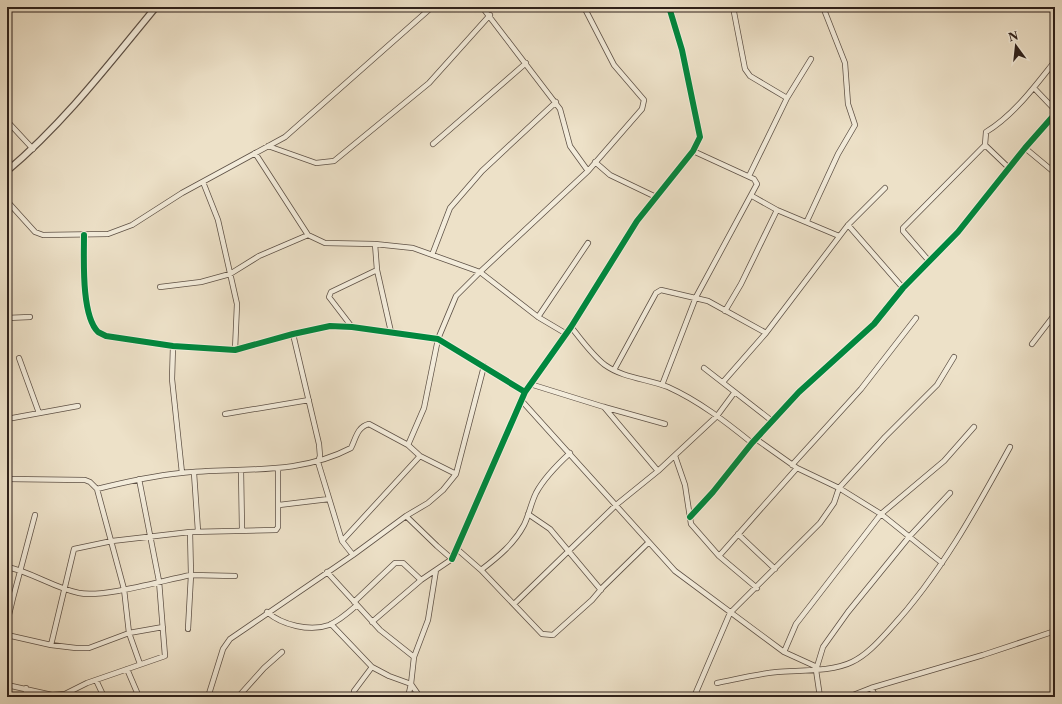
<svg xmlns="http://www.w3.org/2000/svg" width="1062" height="704" font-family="'Libre Caslon Text',serif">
<rect width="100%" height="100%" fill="#ede1c8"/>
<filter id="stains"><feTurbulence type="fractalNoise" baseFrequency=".005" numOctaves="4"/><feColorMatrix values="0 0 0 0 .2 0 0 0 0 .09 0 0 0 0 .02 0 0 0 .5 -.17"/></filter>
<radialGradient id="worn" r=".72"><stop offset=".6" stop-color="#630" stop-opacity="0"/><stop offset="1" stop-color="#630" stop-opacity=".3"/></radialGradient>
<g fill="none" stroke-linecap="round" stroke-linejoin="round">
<defs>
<path id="minor" d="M 482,7 L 560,109 L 570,146 L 588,171
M 733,7 L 745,69 L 750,76 L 787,98
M 1034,88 L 1055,110
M 7,121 L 33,149
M 433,144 L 526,63
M 985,145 L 1009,168
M 268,146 L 316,163 L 334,161 L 429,83 L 490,15
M 1025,148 L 1055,173
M 255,153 L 308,235 L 325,243 L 375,244 L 413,248 L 480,272 L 538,317 L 565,333
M 595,162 L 610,175 L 656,197
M 749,176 L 787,98 L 811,59
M 203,182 L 218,220 L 237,304 L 235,350
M 752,196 L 777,210 L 839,236
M 7,201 L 35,232 L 43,235 L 108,234 L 132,225 L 182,193 L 285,137 L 432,7
M 807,221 L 838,154 L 855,125 L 848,104 L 845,63 L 823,7
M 848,225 L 903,288
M 84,235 C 84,258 81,315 98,332 C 100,333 104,335 106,336 L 173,346 L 235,350 L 293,334 L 330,326 L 352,327 L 438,339 L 525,392
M 375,244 L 377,270 L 391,332
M 432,255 L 450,208 L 482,171 L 556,102
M 929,261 L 903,231 L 903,228 L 985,145 L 986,132 C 1014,115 1035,86 1055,61
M 160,287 L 201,282 L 230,274 L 259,256 L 308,235
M 725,311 L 741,284 L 777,210
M 538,317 L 588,243
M 7,318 L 30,317
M 352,327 L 329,297 L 331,292 L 377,270
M 571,327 C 581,339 592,355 605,365 C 623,378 648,379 668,387 C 699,401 726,422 752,443
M 293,334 L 319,444 L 320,456 L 318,462 L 342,541 L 353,555
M 1032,344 L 1055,314
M 173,346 L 172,379 L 182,473
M 19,358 L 39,413
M 704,368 L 772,421
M 614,370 L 656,293 L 661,290 L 708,301 L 766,333
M 1055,381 L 1055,384
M 723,382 L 766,333 L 848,225 L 885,188
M 530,384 L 604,407 L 665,424
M 662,385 L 696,297 L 757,184 L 754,179 L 693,151
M 521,400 L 675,571 L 784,652 L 817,667
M 604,407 L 658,471
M 225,414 L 309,400
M 7,419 L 78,406
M 756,439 L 797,468 L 839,488 L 881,514 L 942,563
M 675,456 L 685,485 L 691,524 L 719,556 L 757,588
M 792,465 L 861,389 L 916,318
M 241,470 L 242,529
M 194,473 L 198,531
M 456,474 L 420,456 L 408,445 L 424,408 L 438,339 L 456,296 L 480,272 L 588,171 L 642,109 L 644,100 L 614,65 L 584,7
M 7,479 L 85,480 L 90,482 L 97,489 C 125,482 152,476 181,473 C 239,467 298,476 351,448 C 356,438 357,427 369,424 L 408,445
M 97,489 L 124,589 L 129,633 L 140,664
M 279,505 L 329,499
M 528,514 L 550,529 L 601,590
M 690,517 L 713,492 L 752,443 L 799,392 L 874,324 L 903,288 L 958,232 L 1025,148 L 1055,114
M 738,534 L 775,569
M 342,541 L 420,456
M 457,549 L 481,570 C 498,557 514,544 524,525 C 529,515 531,503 536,493 C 544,478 557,465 570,453
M 719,556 L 797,468
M 452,559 L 525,392 L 571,327 L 637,221 L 693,151 L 700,137 L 682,50 L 669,7
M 7,567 C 32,572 54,588 79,593 C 104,598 164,580 191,575 L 190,532
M 481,570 L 542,634 L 553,635 L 592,600 L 603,587 L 649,542
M 327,572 L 380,630 L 414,657 L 411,684 L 420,697
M 7,595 L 13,598 L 7,623
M 13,598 L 35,515
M 354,602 L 395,563 L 403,563 L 421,580
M 514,604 L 616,505 L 658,471 L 717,416 L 734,393
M 267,612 C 282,625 310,632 329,625 C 339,621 349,612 357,605
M 372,622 L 421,580 L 452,559 L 437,546 L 406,516 L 428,503 L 443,490 L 456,474 L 484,366
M 331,624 L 372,667 L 389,676 L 411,684 L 408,697
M 188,629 L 191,575 L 235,576
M 7,635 L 51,645 L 76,648 L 89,648 L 129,633 L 163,627
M 51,645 L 74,549 L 112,541 L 190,532 L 276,530 L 278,527 L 278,470
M 784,652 L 796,624 L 881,514 L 944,461 L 974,427
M 414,657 L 428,620 L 436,570
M 127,669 L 139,697
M 96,680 L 104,697
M 717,683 C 737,679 757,674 777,672 C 799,670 832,672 852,662 C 867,655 879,641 890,629 C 940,575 975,511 1010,447
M 7,685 L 52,695 L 65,694 L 87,683 L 165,656 L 159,581 L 139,479
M 26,688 L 26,697
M 871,688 L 876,697
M 208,697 L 223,649 L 230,639 L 353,555 L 406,516
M 238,697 L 264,668 L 282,652
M 355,697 L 354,691 L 372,667
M 694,697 L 730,613 L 820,523 L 834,503 L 839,488 L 885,437 L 937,385 L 954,357
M 820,697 L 816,670 L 823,647 L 848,612 L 909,537 L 950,493
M 848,697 L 871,688 L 983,655 L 1055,631"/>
<path id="tertiary" d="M 7,171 C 64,123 109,64 156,7"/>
</defs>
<use href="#minor" stroke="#5e5146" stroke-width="6"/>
<use href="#tertiary" stroke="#5e5146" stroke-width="8"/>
<use href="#minor" stroke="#f3ecdb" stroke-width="4.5"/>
<use href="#tertiary" stroke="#f3ecdb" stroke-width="5.5"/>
<defs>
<path id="cycleway" d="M 84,235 C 84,258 81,315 98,332 C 100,333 104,335 106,336 L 173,346 L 235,350 L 293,334 L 330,326 L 352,327 L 438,339 L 525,392
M 690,517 L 713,492 L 752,443 L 799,392 L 874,324 L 903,288 L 958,232 L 1025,148 L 1055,114
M 452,559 L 525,392 L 571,327 L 637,221 L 693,151 L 700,137 L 682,50 L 669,7"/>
</defs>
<use href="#cycleway" stroke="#f3ecdb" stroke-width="8"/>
<use href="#cycleway" stroke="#00873e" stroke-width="6"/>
</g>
<rect width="1062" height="704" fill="none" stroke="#ede1c8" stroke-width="24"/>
<rect x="8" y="8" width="1046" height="688" fill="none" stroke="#2e211b" stroke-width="2"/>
<rect x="12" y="12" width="1038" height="680" fill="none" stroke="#2e211b"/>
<g transform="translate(1016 46) rotate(345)" stroke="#f3ecdb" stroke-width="3" paint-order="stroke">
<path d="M0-3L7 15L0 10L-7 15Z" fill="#2e211b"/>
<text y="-6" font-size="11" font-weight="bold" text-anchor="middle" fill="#2e211b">N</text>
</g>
<rect width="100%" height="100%" filter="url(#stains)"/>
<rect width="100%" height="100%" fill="url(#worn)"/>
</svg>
